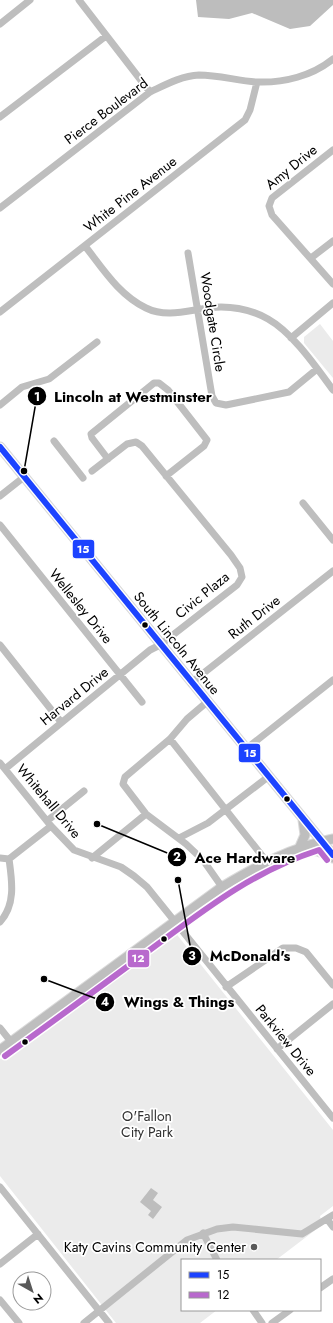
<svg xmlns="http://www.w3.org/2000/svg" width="333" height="1323" font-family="Jost,sans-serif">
<rect width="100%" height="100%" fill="#fff"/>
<path fill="#ebebeb" d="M 320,324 L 333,341 L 333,378 L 304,343 L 304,337 Z
M 174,931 L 333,1130 L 333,1206 L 320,1216 L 322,1225 L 276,1260 L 182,1260 L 182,1310 L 217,1310 L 200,1323 L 116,1323 L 0,1176 L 0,1059 Z"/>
<path fill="#bdbdbd" d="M 196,0 L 333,0 L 333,5 L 310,26 L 290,29 L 252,13 L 229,19 L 198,17 Z
M 151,1188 L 158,1193 L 153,1200 L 162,1207 L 153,1219 L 148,1215 L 151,1211 L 140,1202 Z"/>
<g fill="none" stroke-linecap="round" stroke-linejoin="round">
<defs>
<path id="major" d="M 0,447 L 333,855
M 299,849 L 305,835 L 303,820
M 302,849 L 318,851 L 333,858
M 0,1050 L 222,887 C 257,866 293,847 333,839"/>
</defs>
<use href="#major" stroke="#dbdbdb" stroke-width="11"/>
<path stroke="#bebebe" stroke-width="7" d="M 79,0 L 150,92
M 0,24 L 30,0
M 0,117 L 106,36
M 333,150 L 272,198 L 269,206 L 272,215 L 333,284
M 0,208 L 150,92 C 165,85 181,76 199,75 C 219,75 238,81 257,82 C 284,83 312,76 333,59
M 85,246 C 103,269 119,295 146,308 C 170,320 196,307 221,307 C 237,307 254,311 268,319 C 293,333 316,367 333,390
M 188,253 L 212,396 L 216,403 L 226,405 L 289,392 L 317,369
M 311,258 L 333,241
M 0,312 L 245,120 L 250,110 L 257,82
M 291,338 L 333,303
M 0,405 L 22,387 L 49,379 L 97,342
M 54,441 L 83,478
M 108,459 L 92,438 L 91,434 L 154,383 L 159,383 L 168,390 L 207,440 L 204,446 L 166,476
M 0,496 L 24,477
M 303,503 L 333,540
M 0,525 L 142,702
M 0,645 L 61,722
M 191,683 L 333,571
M 207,702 L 187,719 L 170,739 L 125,777 L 123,784 L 146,814 L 186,844 L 203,860 L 222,887
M 170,739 L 267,862
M 246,749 L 333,680
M 0,763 L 51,826 L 74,850 L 121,867 L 134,876 L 147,887 L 333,1118
M 5,769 L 150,650 L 160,645 L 237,585 L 242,577 L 240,568 L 231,555 L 142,446 L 136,442 L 127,444 L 92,471
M 47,821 L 84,791
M 179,838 L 208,823 L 268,777
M 0,858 L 9,859
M 92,858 L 146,814
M 9,859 L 51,826
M 0,922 C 16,904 12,881 9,859
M 226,987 L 283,948 L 296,948 L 306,952 L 333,985
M 0,1028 L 12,1043
M 277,1049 L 333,1004
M 0,1187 L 109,1323
M 327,1219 L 333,1227
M 203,1233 L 217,1260
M 0,1264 L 38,1234
M 320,1288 L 333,1279
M 0,1300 L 19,1323
M 253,1310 L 262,1323
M 84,1323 L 187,1240 L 217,1229 L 233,1227 L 302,1234 L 333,1215
M 272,1323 L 290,1310"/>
<use href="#major" stroke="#bebebe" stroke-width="9"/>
<defs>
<path id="bus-1" d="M 0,447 L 333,855"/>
<path id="bus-2" d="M 5,1056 C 52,1022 100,987 147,952 C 204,910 251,872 319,850 L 327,860"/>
</defs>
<use href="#bus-1" stroke="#fff" stroke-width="9"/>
<use href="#bus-2" stroke="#fff" stroke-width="9"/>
<use href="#bus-1" stroke="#1c43ff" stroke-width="6"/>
<use href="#bus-2" stroke="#b869cd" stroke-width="6"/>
</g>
<g fill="#000" stroke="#fff" stroke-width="1.5">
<circle cx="145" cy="625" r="3.5"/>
<circle cx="287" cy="799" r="3.5"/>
<circle cx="164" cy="939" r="3.5"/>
<circle cx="25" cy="1042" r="3.5"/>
</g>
<circle fill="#595959" stroke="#fff" stroke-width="1.5" cx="254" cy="1247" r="4"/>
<g text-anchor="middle" stroke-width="3.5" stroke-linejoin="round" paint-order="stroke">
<g font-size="14" fill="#000" stroke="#fff">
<text transform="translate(106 111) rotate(-37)" y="5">Pierce Boulevard</text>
<text transform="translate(291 167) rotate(-39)" y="5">Amy Drive</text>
<text transform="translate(130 194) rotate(-38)" y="5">White Pine Avenue</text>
<text transform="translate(213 322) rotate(81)" y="5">Woodgate Circle</text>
<text transform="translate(202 595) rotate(-39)" y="5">Civic Plaza</text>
<text transform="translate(81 606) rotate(51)" y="5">Wellesley Drive</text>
<text transform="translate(254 617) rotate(-38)" y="5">Ruth Drive</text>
<text transform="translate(177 643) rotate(51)" y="5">South Lincoln Avenue</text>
<text transform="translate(74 696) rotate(-39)" y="5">Harvard Drive</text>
<text transform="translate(49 801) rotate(50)" y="5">Whitehall Drive</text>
<text transform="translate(286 1040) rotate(51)" y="5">Parkview Drive</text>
</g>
<g font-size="14" fill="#313131" stroke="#fff">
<text x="147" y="1121">O'Fallon<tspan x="147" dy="16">City Park</tspan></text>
</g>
<g font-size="14" fill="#000" stroke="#fff" text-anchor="end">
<text x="246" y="1252">Katy Cavins Community Center</text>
</g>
</g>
<path fill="none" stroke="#000" stroke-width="1.5" d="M24 471L37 396M97 824L177 857M178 880L192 956M44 979L105 1002"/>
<g fill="#000" stroke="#fff" stroke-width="1.5">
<circle cx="24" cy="471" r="4"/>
<circle cx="97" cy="824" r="4"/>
<circle cx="178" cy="880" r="4"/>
<circle cx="44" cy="979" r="4"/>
<circle cx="37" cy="396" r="10"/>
<circle cx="177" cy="857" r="10"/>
<circle cx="192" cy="956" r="10"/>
<circle cx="105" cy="1002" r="10"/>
</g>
<g font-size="12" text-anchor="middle" font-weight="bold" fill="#fff">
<text x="37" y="401">1</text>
<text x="177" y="861">2</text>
<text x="192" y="960">3</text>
<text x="105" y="1006">4</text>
</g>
<g font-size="15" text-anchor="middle" font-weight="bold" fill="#000" stroke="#fff" stroke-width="3.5" stroke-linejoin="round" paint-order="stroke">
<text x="133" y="402">Lincoln at Westminster</text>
<text x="245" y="863">Ace Hardware</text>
<text x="250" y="961">McDonald's</text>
<text x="179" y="1007">Wings &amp; Things</text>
</g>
<g stroke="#fff" stroke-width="1.5">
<rect x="72" y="539" width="23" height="20" rx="4" fill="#1c43ff"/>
<rect x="238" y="743" width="23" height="20" rx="4" fill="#1c43ff"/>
<rect x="127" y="949" width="23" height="19" rx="4" fill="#b869cd"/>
</g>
<g font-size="11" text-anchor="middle" font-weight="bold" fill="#fff">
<text x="83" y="553">15</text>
<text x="250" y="757">15</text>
<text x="138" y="962">12</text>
</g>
<rect x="181" y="1259" width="140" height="52" fill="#ffffff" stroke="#999999"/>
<rect x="189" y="1272" width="20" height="6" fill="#1c43ff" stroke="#999999"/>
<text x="217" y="1279" font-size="12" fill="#000000">15</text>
<rect x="189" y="1292" width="20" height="6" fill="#b869cd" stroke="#999999"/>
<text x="217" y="1299" font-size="12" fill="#000000">12</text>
<g transform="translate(32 1291) rotate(141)"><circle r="19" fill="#ffffff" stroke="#999999"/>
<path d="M0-3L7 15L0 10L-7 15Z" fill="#595959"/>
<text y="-6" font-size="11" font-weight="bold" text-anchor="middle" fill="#000000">N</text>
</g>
</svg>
